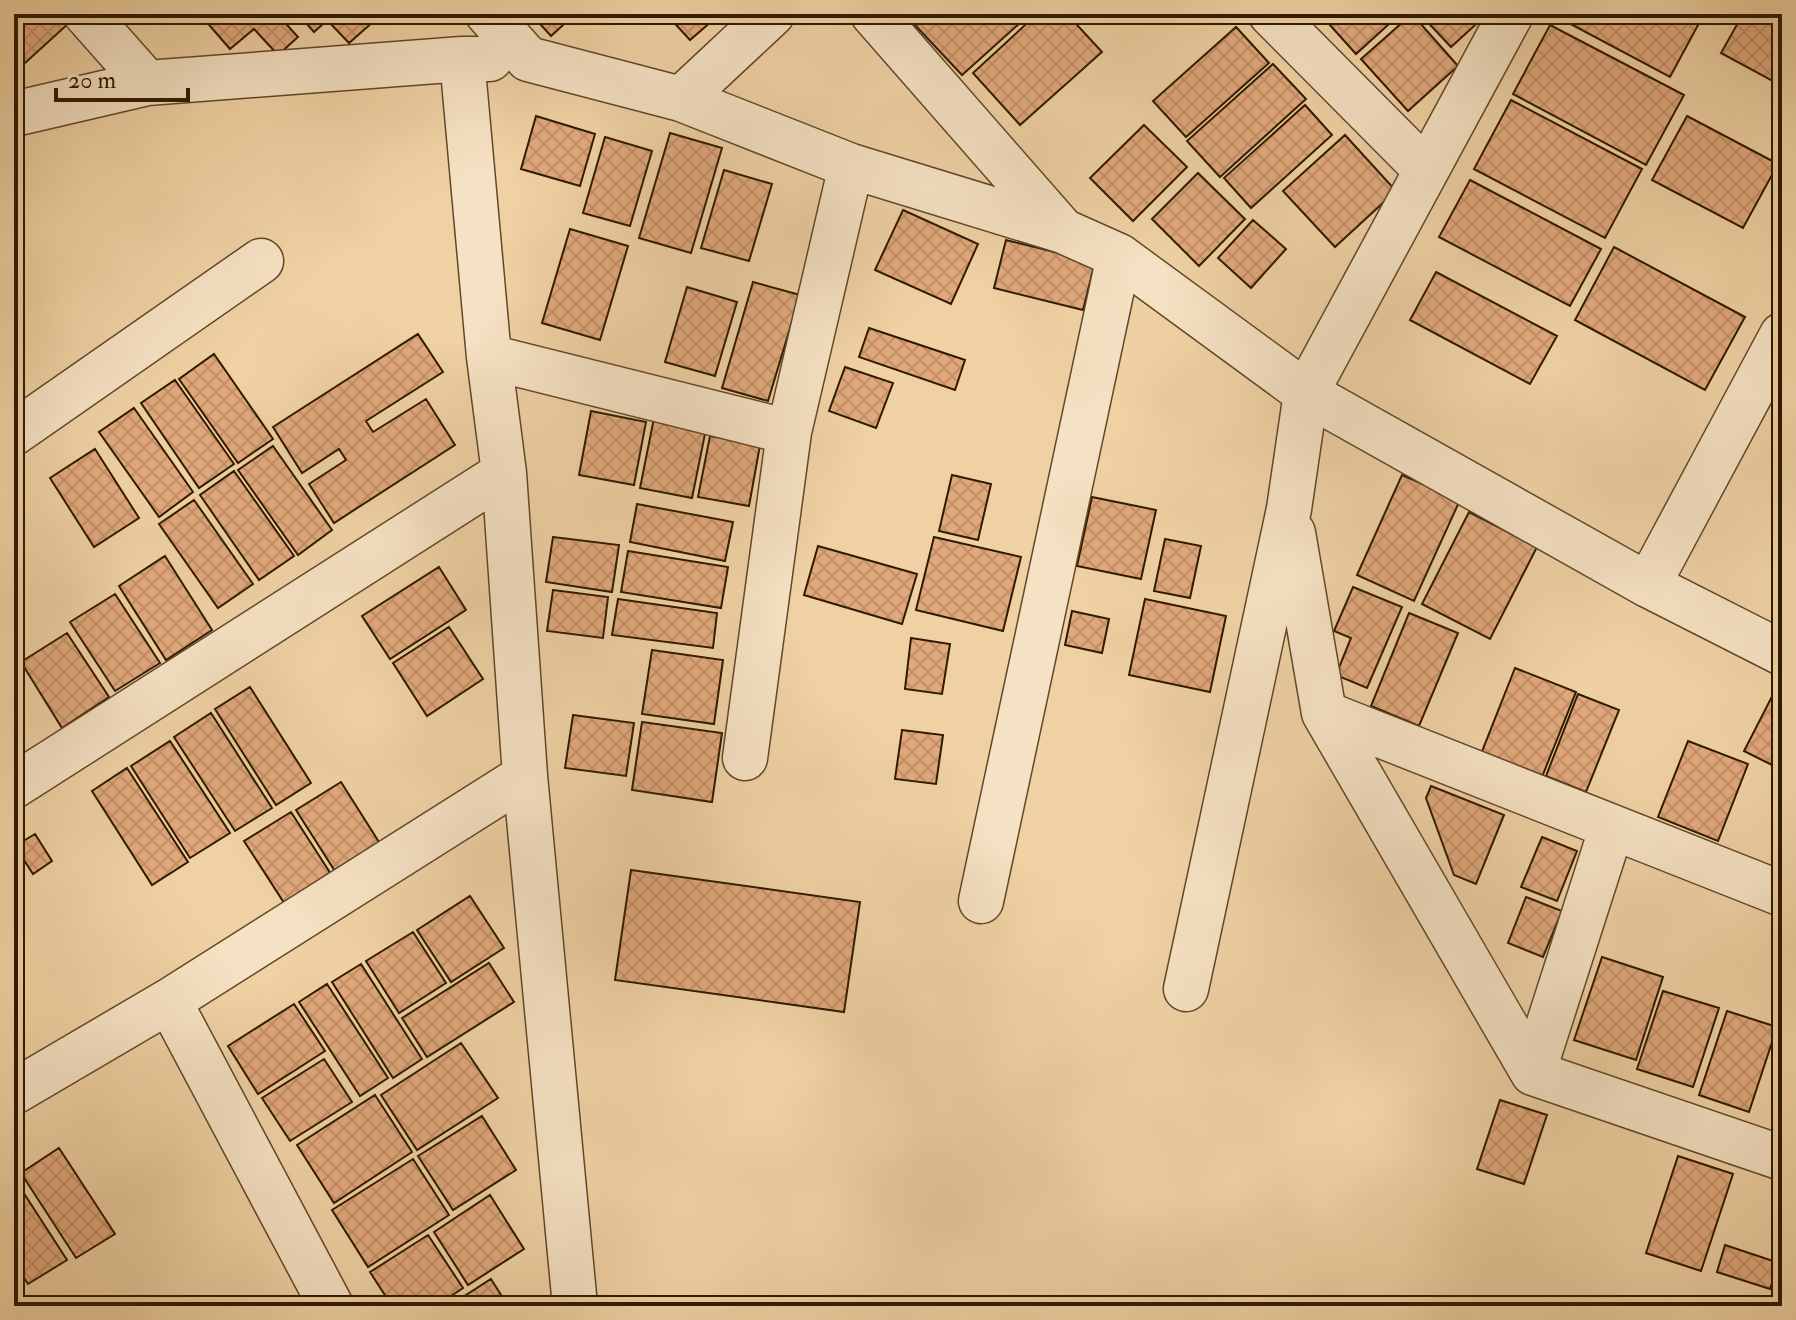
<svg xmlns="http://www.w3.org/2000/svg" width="1796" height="1320" font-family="'IM FELL Double Pica',serif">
<defs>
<pattern id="building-cross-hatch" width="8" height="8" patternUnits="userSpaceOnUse" patternTransform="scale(2)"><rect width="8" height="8" fill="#e1a87b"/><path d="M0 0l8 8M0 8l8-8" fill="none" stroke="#c19069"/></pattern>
</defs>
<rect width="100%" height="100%" fill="#efd1a3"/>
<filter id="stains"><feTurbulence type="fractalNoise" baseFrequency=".0025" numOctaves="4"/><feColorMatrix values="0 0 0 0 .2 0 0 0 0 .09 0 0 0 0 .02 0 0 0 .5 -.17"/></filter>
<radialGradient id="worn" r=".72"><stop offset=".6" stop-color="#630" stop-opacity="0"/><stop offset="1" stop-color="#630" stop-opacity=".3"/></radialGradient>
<path fill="url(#building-cross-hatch)" stroke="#301a00" stroke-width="2" d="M 33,14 L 61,14 L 69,23 L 14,73 L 14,30 Z
M 210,14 L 277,14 L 298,37 L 278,55 L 254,29 L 230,49 L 204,19 Z
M 298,14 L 334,14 L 314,32 Z
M 338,14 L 382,14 L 349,43 L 329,22 Z
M 531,14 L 575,14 L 551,36 Z
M 666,14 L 720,14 L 690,40 Z
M 925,14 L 1030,14 L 962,75 L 914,24 Z
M 1037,14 L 1067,14 L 1102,52 L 1020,125 L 973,73 Z
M 1320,14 L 1400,14 L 1356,54 Z
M 1412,14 L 1458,66 L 1408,111 L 1361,59 Z
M 1420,14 L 1483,14 L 1485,16 L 1451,47 Z
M 1569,14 L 1704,14 L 1670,77 L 1565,21 Z
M 1743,14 L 1782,14 L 1782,86 L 1721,53 Z
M 1550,25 L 1684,95 L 1646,165 L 1513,94 Z
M 1236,27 L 1269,63 L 1186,137 L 1153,101 Z
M 1273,64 L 1306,99 L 1220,177 L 1187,141 Z
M 1511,100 L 1642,169 L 1605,238 L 1474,169 Z
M 1305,105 L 1332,135 L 1251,208 L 1224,178 Z
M 536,116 L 595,134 L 580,186 L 521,169 Z
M 1687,116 L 1778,164 L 1743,228 L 1652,180 Z
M 1144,125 L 1187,167 L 1133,221 L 1090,178 Z
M 670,133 L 722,148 L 691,253 L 639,238 Z
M 1345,135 L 1396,191 L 1335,247 L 1283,191 Z
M 605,137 L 652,151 L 630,226 L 583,213 Z
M 724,170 L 772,184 L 749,261 L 701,248 Z
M 1198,173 L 1245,219 L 1199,266 L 1152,219 Z
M 1470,180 L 1601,249 L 1570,306 L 1439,237 Z
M 903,210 L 978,244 L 951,304 L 875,270 Z
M 1253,220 L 1286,249 L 1251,288 L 1218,258 Z
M 570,229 L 628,246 L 600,340 L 542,323 Z
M 1006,240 L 1095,262 L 1083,310 L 994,288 Z
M 1614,247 L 1745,317 L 1705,390 L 1575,320 Z
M 1436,272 L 1557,336 L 1530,384 L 1410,320 Z
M 753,282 L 800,295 L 768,401 L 722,388 Z
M 687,287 L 737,302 L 715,376 L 665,362 Z
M 869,328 L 965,360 L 955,390 L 859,357 Z
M 418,334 L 443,372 L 366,421 L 373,432 L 426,399 L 455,445 L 334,523 L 309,484 L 346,460 L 339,449 L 302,473 L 273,427 Z
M 214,354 L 273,439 L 238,463 L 179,379 Z
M 845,367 L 893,383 L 876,428 L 829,411 Z
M 175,380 L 234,464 L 199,488 L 141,403 Z
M 134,408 L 193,492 L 159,517 L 99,432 Z
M 591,411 L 646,422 L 634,485 L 579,475 Z
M 654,418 L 706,429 L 692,498 L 640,488 Z
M 710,436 L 760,445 L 749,506 L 698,497 Z
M 273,446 L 332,530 L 298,555 L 238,470 Z
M 95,449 L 139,518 L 94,547 L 50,478 Z
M 234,471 L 294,556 L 259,580 L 200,495 Z
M 952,475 L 991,484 L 978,540 L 939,531 Z
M 1402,475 L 1460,500 L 1414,601 L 1357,575 Z
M 1092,497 L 1156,510 L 1141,579 L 1077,566 Z
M 194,500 L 253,584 L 218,608 L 159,524 Z
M 637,504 L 733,522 L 725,561 L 630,542 Z
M 1469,512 L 1537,547 L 1490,639 L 1422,604 Z
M 553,537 L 619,545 L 612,592 L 546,582 Z
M 934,537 L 1021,557 L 1003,631 L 916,610 Z
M 1165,539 L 1201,546 L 1190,598 L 1154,591 Z
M 818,546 L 917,574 L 902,624 L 804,595 Z
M 628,551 L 728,567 L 721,608 L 621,592 Z
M 165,556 L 212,630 L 166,660 L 119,586 Z
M 439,567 L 466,610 L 390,659 L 362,616 Z
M 1353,587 L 1402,607 L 1367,688 L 1336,675 L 1351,638 L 1334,631 Z
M 553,590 L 608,597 L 603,638 L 547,631 Z
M 115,594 L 160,663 L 115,691 L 70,622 Z
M 618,599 L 717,613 L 713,648 L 612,635 Z
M 1145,599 L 1226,616 L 1210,692 L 1129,675 Z
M 1072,611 L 1109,619 L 1102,653 L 1065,645 Z
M 1409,613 L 1458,633 L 1419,726 L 1371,706 Z
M 449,627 L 483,679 L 427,716 L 393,663 Z
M 67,633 L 109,697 L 62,728 L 21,662 Z
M 911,638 L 950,644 L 942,694 L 905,689 Z
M 652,650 L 723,660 L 714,724 L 642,714 Z
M 1515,668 L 1576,692 L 1538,787 L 1477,764 Z
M 1782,677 L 1782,770 L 1744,751 Z
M 250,687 L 311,783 L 276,805 L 215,709 Z
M 1578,694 L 1619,710 L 1586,792 L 1546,776 Z
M 211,713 L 272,808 L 235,831 L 174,737 Z
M 573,715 L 634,723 L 626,776 L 565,768 Z
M 642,722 L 722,733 L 712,802 L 632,790 Z
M 902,730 L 943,735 L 936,784 L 895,779 Z
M 170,741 L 230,833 L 190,858 L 131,766 Z
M 1688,741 L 1748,764 L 1718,841 L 1658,817 Z
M 127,768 L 188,862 L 152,885 L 92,791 Z
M 341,782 L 384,850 L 340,879 L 296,810 Z
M 1431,786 L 1504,815 L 1476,884 L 1454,875 L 1426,798 Z
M 291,812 L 336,882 L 290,912 L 244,841 Z
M 35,834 L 52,861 L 33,874 L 15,846 Z
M 1542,837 L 1577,851 L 1557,901 L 1521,887 Z
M 631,870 L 860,902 L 844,1012 L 615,980 Z
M 470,896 L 504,948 L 451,982 L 417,930 Z
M 1526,897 L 1562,911 L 1543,957 L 1508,943 Z
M 413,932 L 446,983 L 399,1013 L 366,961 Z
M 1602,957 L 1663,977 L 1636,1060 L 1574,1040 Z
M 489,963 L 514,1002 L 427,1057 L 402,1018 Z
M 361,964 L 422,1059 L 393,1078 L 332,982 Z
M 327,984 L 388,1078 L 360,1096 L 299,1002 Z
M 1663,991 L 1719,1008 L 1693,1087 L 1637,1069 Z
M 294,1004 L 325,1051 L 258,1094 L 228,1046 Z
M 1727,1011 L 1777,1027 L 1749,1112 L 1699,1095 Z
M 461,1043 L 498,1098 L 417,1150 L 381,1095 Z
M 324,1059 L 352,1102 L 290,1141 L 262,1098 Z
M 375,1095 L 412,1152 L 334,1203 L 297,1145 Z
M 1500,1100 L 1547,1115 L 1524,1184 L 1477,1169 Z
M 482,1116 L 516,1170 L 453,1210 L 418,1156 Z
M 59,1148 L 115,1234 L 76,1258 L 21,1173 Z
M 1678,1156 L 1733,1174 L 1701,1271 L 1646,1253 Z
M 413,1159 L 449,1215 L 368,1267 L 332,1210 Z
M 14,1178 L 67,1260 L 28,1284 L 14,1262 Z
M 490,1195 L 524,1249 L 468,1285 L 434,1232 Z
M 428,1235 L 463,1288 L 436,1306 L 392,1306 L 370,1272 Z
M 1725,1245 L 1779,1263 L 1770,1289 L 1717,1272 Z
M 491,1279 L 508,1306 L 449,1306 Z"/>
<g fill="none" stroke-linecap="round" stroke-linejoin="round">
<defs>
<path id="minor" d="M 86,14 L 147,83
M 488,14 L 528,59 L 681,99 L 851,166 L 1063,231 L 1119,256 L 1306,393 L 1648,585 L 1782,653
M 873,14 L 1063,231
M 1271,14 L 1426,170
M 462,59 L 489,357 L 504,473 L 525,776 L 575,1306
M 681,99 L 772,14
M 14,114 L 147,83 L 462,59 L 490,59
M 489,357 L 789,432
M 14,433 L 261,261
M 1293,533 L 1324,713 L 1533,1073 L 1782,1158
M 1648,585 L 1782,335
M 1324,713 L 1782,894
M 745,758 L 789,432 L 851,166
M 14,786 L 504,473
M 981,901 L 1119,256
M 1186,989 L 1289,509 L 1306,393 L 1511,14
M 169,1001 L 331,1306
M 1533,1073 L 1612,827
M 14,1092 L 169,1001 L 525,776"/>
</defs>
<use href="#minor" stroke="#604829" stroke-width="47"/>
<use href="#minor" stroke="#f5e1c3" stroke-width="44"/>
</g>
<rect width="1796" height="1320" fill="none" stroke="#efd1a3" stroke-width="48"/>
<rect x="16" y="16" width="1764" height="1288" fill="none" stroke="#301a00" stroke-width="4"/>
<rect x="24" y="24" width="1748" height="1272" fill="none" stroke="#301a00" stroke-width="2"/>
<path d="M56 88v12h132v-12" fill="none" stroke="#301a00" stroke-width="4"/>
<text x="68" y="88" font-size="24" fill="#301a00" stroke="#f5e1c3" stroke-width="6" paint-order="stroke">20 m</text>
<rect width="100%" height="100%" filter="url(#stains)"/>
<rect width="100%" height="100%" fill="url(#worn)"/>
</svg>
